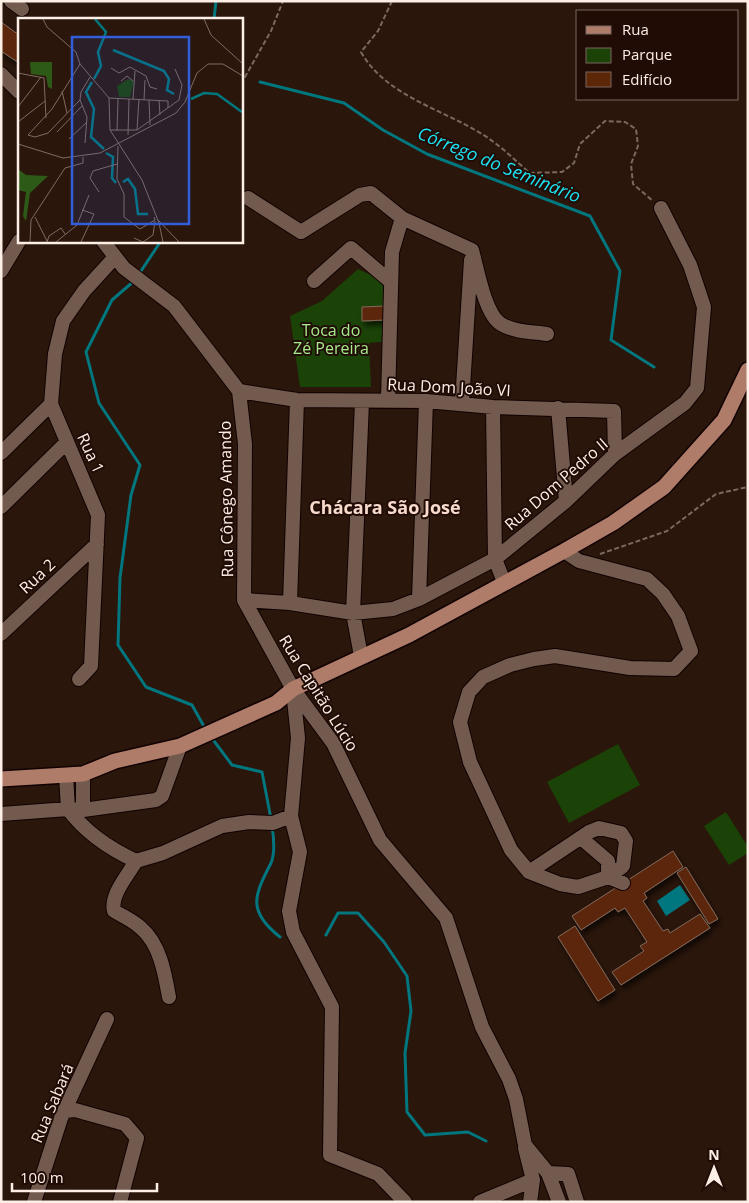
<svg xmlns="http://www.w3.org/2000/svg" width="749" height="1203" font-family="'Open Sans',sans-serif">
<defs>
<filter id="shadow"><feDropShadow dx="2.5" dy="4.5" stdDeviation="2.5" flood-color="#0009"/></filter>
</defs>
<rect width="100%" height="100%" fill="#2a160b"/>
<path fill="#1b4207" d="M 358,269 L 395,286 L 392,341 L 369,343 L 371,387 L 300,387 L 290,316 L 322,301 Z
M 618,744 L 640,785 L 569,823 L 547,782 Z
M 726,812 L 748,847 L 748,853 L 729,865 L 704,826 Z"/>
<path fill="#00767f" d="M 680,885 L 690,900 L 666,916 L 657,901 Z"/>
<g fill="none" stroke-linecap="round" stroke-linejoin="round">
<path stroke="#00767f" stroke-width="3" d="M 214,19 L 216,1
M 260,82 L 344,103 L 383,130 L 427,154 L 590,216 L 620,271 L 611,340 L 654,367
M 139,274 L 161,241
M 134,281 L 112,300 L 86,352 L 99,403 L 140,465 L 131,495 L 120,578 L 118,645 L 146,687 L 192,705 L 206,730
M 211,737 L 232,765 L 262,772 L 271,819
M 272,827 C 274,837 275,854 271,863 C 254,896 247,911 280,937
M 326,935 L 338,913 L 358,913 L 384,942 L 407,976 L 411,1011 L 405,1053 L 407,1112 L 425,1135 L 468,1132 L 486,1141"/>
</g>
<path fill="#5c2707" stroke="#82695d" filter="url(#shadow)" d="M 1,22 L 19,35 L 19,63 L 1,51 Z
M 385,306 L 386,320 L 362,321 L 362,307 Z
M 673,851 L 683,867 L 644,893 L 647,898 L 643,901 L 663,931 L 668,929 L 670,933 L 700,914 L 710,928 L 621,985 L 612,972 L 644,951 L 640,946 L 647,942 L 625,908 L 618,912 L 615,908 L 581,930 L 572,916 Z
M 686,867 L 718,919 L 709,924 L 677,873 Z
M 575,926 L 615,990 L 598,1001 L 558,937 Z"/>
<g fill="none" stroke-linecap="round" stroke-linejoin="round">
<defs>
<path id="minor" d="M 11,1 L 22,9
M 1,74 L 19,92
M 248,198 L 301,232 L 360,195 L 371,193 L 402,218 L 472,250 C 477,268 485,315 501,324 C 514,332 533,332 547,334
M 103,241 L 124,268 L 174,306 L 239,391 L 245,444 L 244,600 L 293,689 L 333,743 L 380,840 L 446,918 L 482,1027 L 509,1079 L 516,1099 L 525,1145 L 548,1173 L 559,1202
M 1,271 L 19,241
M 314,281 L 351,248 L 391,282
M 239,391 L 297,400 L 426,401 L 493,407 L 614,411 L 615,454
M 388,400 L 392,252 L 402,218
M 462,403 L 471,260
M 493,407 L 495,559 L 504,582
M 558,408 L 566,501
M 1,453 L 51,404
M 1,507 L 66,443
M 419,599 L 426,401
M 244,600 L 290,603 L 353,613 L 393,609 L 419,599 L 495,559 L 566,501 L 615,454 L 685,403 L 697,388 L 704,307 L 690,265 L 661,208
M 290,603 L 297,400
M 1,634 L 97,544
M 361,656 L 353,613 L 362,402
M 79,679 L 91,666 L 98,515 L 51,404 L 55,354 L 63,321 L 84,291 L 115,257
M 293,690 L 298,738 L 291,816 L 300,852 L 289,911 L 293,932 L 332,1007 L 330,1155 L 378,1174 L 405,1202
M 68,809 C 85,832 110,849 136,861 L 163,853 L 222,826 L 249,822 L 273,823 L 291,816
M 68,809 L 83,810 L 156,800 L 162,796 L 180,746
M 83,810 L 83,774
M 1,814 L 68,809 L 66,775
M 581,838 L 608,861 L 608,877 L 623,883
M 136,861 C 128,875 110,895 114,911 C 123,916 134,921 141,928 C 160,944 165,974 169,997
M 529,872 L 589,832 L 599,828 L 621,833 L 626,841 L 623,866 L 608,877 L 578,887 L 560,884 L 529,872 L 511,850 L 470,762 L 460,722 L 469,692 L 483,677 L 510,665 L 534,659 L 555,656 L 630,668 L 674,669 L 691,651 L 678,616 L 663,594 L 647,579 L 579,561 L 564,551
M 66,1111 L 75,1110 L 125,1124 L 137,1138 L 120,1202
M 548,1173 L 568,1174 L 577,1202
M 34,1202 L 61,1118 L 107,1019
M 480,1202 L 533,1180 L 525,1148
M 530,1202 L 533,1180"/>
<path id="major" d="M 1,779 L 83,774 L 115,761 L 180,746 L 276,703 L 293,689 L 409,635 L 564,551 L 613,523 L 664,487 L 724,420 L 748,370"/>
</defs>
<use href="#minor" stroke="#110200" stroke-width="16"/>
<use href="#major" stroke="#110200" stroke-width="18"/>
<path stroke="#7b695f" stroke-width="2" stroke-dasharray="5 2.5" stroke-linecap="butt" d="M 392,1 L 378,31 L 361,52 C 388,100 453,111 495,143 C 507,152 518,163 530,173 L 562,172 L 574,163 L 580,144 L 605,121 L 625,122 L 636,129 L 638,146 L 631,164 L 633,184 L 653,201
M 241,84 L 271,31 L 283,1
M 600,554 L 667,531 L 716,494 L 748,487"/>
<use href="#minor" stroke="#735a4e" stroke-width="14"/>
<use href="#major" stroke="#b07c6a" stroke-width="15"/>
</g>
<g text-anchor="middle" stroke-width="4" stroke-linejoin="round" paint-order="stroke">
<g font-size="16" fill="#a7ea8d" stroke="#200c04">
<text x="331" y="336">Toca do<tspan x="331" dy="18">Zé Pereira</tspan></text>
</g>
<g font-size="16" fill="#fdeee6" stroke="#200c04">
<text transform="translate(449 387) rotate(3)" y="6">Rua Dom João VI</text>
<text transform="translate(91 453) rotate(65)" y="6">Rua 1</text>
<text transform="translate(556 484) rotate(-41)" y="6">Rua Dom Pedro II</text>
<text transform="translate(226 499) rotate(-91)" y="6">Rua Cônego Amando</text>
<text transform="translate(37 576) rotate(-43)" y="6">Rua 2</text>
<text transform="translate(319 693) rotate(58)" y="6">Rua Capitão Lúcio</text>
<text transform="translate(52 1103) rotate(-67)" y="6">Rua Sabará</text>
</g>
<g font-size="18" font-style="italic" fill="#1ce3f5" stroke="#200c04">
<text transform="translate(499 165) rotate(22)" y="6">Córrego do Seminário</text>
</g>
<g font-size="18" font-weight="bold" fill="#f8dbcd" stroke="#200c04">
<text x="385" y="514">Chácara São José</text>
</g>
</g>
<g transform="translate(18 18)">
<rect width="225" height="225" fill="#2a160b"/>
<path d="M 110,61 L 116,63 L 112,79 L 101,79 L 99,68 Z" fill="#1b4207"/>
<path d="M 12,44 L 34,44 L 34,71 L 30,69 L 28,58 L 13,56 ZM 0,151 L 8,157 L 30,158 L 12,175 L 8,203 L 5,198 L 8,174 L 0,172 Z" fill="#2d5b17"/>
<path fill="none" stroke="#00767f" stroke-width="2.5" d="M 95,32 L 146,53 L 151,61 L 149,72 L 156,76M 76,61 L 83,48 L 80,34 L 88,14 L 77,1M 74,64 L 68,74 L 76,91 L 73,119 L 86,131M 173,81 L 186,75 L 199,76 L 224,94M 88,135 L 95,139 L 94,160 L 98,165M 105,164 L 110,161 L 117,171 L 120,196 L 130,196"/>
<path fill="none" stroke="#7e6c63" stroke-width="1" d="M 25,1 L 29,9 L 58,34 L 62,46 L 91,80 L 92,112 L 124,162 L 141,205 L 145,224M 186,1 L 193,17 L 225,46M 93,50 L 101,55 L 112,49 L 128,58 L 132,69 L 139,71M 0,55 L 26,60 L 28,100M 103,63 L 109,58 L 115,63M 44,73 L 49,95M 91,80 L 150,83 L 150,90M 115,81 L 117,53M 62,82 L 30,115 L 17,119 L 10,117 L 34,91 L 62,46M 126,82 L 127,62M 131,82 L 132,107M 141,82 L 142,97M 0,89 L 23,59M 0,104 L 27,83M 92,112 L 119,112 L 161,82 L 164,67 L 157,51M 119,112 L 121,81M 99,113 L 100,81M 39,114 L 64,88M 110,117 L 111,81M 51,121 L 69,104M 67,125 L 69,99 L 62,82 L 63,74 L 72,59M 0,126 L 45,140 L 82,135 L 158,95 L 167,84 L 179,55 L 190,46 L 205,46 L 225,58M 100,128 L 99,161 L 106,176 L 106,199 L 122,211 L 137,202 L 136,199M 75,153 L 99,146M 75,153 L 72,160 L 81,174M 17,199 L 29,223M 139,201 L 161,224M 116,220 L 125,224 L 135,217 L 137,203M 12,224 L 13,202 L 47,150 L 65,145 L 65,139M 29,224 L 31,218 L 43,210 L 47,216M 38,224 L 59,207 L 71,177M 63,224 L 76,196 L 64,192"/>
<path fill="#335ed9" fill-opacity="0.15" stroke="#335ed9" stroke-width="2.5" d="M 54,19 L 171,19 L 171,206 L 54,206 Z"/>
<rect width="225" height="225" fill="none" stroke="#fdeee6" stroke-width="2.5"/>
</g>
<rect width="749" height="1203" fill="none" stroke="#fdeee6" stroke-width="5"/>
<rect x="576" y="10" width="162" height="90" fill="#200c04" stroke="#78665e"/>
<rect x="586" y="26" width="25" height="8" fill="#b07c6a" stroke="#78665e"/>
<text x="622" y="35" font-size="15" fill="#fdeee6">Rua</text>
<rect x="586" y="48" width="25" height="15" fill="#1b4207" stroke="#78665e"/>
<text x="622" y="60" font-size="15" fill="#fdeee6">Parque</text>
<rect x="586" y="72" width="25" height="15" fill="#5c2707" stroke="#78665e"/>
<text x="622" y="85" font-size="15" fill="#fdeee6">Edifício</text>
<g transform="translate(714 1168)" stroke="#200c04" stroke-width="4" paint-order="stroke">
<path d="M0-4L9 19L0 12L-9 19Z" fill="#fdeee6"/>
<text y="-8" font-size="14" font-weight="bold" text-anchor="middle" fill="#fdeee6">N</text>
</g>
<path d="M12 1183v8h145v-8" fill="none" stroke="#fdeee6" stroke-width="2.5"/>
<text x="20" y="1183" font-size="15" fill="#fdeee6" stroke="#200c04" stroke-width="4" paint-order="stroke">100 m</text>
</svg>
